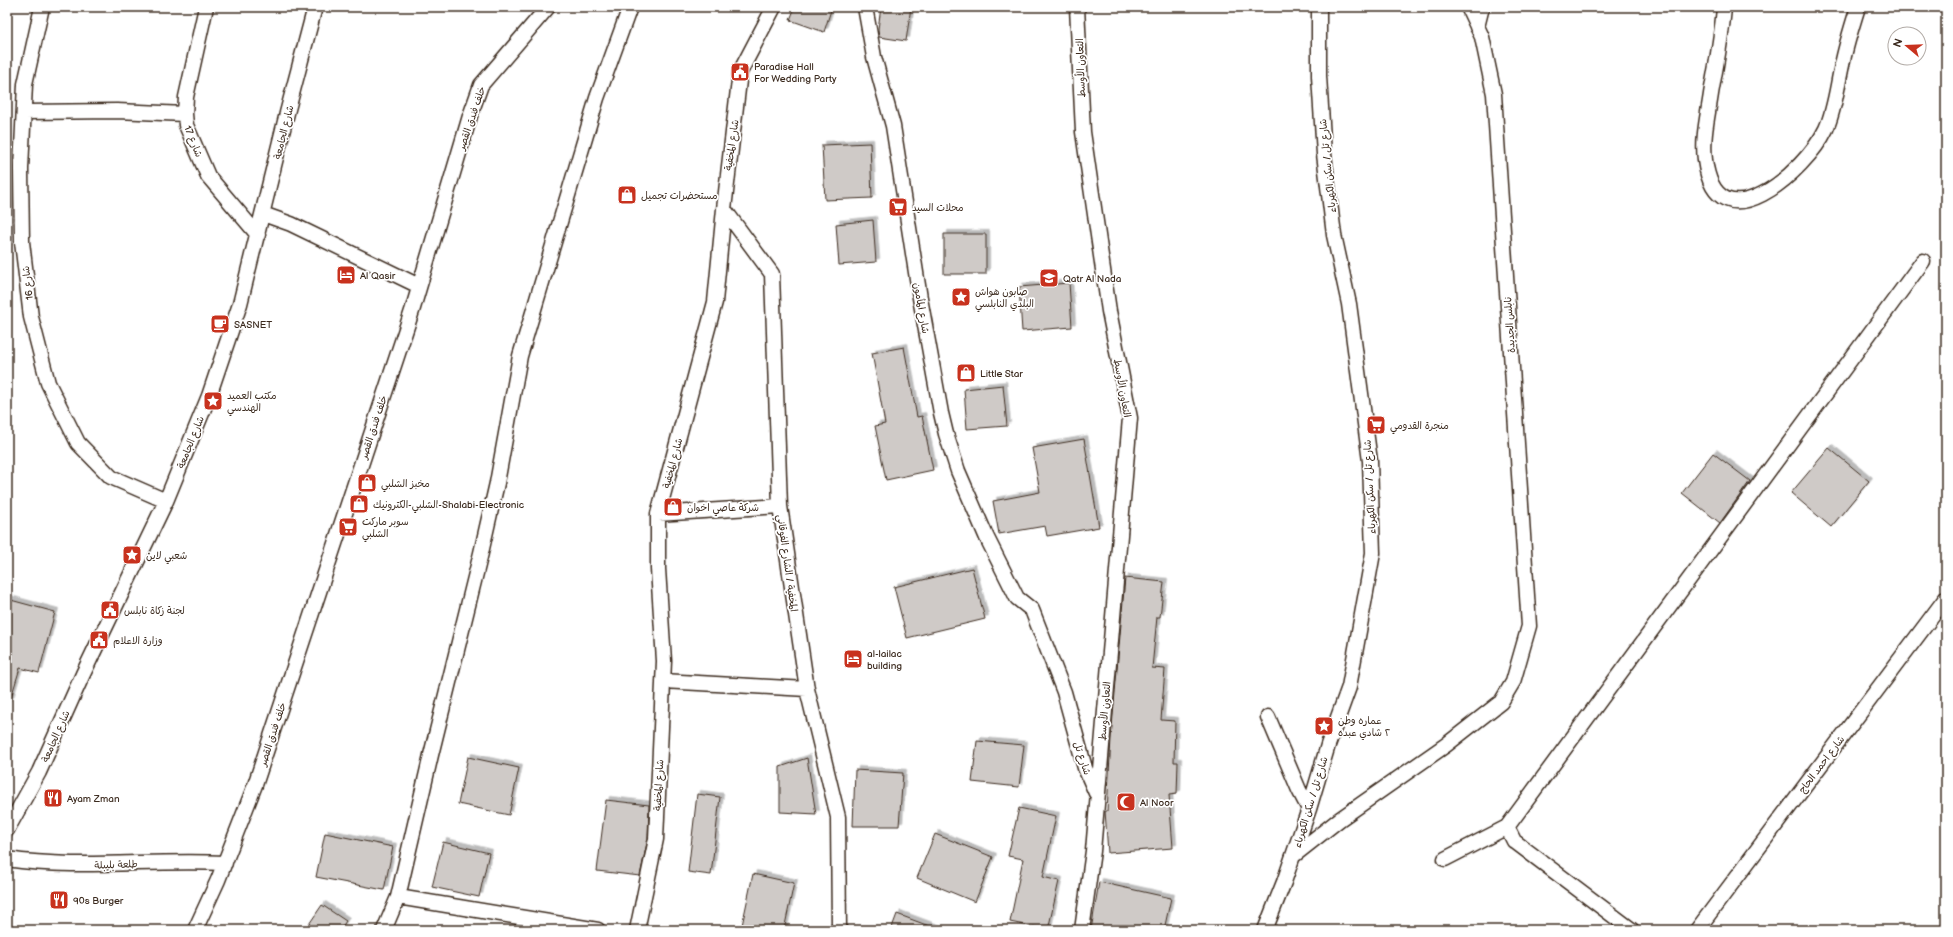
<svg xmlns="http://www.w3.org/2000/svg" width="1953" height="937" font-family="'Balsamiq Sans','Playpen Sans Arabic',sans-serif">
<defs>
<filter id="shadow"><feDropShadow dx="3.5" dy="-3.5" stdDeviation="0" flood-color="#0004"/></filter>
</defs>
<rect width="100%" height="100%" fill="#fff"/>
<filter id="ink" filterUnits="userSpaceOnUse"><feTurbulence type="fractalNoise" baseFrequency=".025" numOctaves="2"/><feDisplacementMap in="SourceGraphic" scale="8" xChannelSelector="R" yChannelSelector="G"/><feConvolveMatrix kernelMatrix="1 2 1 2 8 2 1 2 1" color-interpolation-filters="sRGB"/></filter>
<g filter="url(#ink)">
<path fill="#cfcac7" stroke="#3b2a1e" filter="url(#shadow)" d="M 795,7 L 832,7 L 824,32 L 790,20 Z
M 881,7 L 911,7 L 906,41 L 879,37 L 878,29 Z
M 870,143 L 872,198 L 825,200 L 822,145 Z
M 873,220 L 876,262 L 839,265 L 836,224 Z
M 944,234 L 986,234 L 986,274 L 944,274 Z
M 1069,283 L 1072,327 L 1022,331 L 1019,287 Z
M 904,347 L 917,417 L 922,416 L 933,470 L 886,480 L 875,426 L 885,424 L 872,353 Z
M 1003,385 L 1007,426 L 967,429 L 964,389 Z
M 1084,439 L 1099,527 L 1047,536 L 1045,526 L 999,534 L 993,501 L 1040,492 L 1032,448 Z
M 1829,448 L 1869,481 L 1831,527 L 1791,493 Z
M 1713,453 L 1750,481 L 1720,523 L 1682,493 Z
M 972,568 L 985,619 L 907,638 L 894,587 Z
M 1125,578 L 1164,582 L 1160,617 L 1157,617 L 1152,668 L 1165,669 L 1161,720 L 1175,721 L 1174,762 L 1178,762 L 1177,794 L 1169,795 L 1173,848 L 1108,853 L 1105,811 L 1107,811 L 1111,738 Z
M 7,599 L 55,612 L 39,673 L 20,668 L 10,701 L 7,700 Z
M 977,741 L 1024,745 L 1019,787 L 972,782 Z
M 468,757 L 519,768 L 509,815 L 458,804 Z
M 807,758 L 816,814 L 780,812 L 780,767 Z
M 855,770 L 903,773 L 899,826 L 853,826 Z
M 697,794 L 720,797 L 711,875 L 688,872 Z
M 606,800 L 649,805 L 648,838 L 640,876 L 597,871 Z
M 1019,808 L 1056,816 L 1043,877 L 1059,881 L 1048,930 L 1010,922 L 1023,859 L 1008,856 Z
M 325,833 L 393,847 L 384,890 L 316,877 Z
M 935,834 L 993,857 L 975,902 L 917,878 Z
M 443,842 L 489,853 L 479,897 L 432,887 Z
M 753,874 L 794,883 L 784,930 L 741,930 Z
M 1099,882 L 1171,898 L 1164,930 L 1091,930 Z
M 322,905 L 346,921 L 340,930 L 305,930 Z
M 897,914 L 937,929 L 936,930 L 891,930 Z"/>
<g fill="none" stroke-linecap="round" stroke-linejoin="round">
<defs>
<path id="street" d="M 42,7 L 25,84 L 21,169 L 22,242 L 31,317 L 48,383 L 78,443 L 111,477 L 166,501
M 206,7 L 186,97 L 185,114 L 186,125 L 208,176 L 258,235
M 865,7 L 874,57 L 893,126 L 920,298 L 941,413 L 946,434 L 958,471 L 987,538 L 1017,598 L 1032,610 L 1064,692 L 1085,768 L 1096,793
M 1077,7 L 1083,132 L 1109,311 L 1130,418 L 1093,851 L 1082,930
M 1724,7 C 1722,36 1716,65 1711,94 C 1708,115 1702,138 1705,160 C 1717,250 1806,171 1826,129 C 1835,109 1837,87 1842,65 C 1846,45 1852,26 1858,7
M 1477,27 L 1482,7
M 24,112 L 117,111 L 185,114
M 724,209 L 772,274 L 780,506 L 807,689 L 838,817 L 839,930
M 263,214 L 291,224 L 419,286
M 658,514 L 780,506
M 663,681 L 807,689
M 1268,717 L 1299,790 L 1309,809
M 1507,827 L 1514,841 L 1632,930
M 7,830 L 39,772 L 83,674 L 166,501 L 209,396 L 240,304 L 287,113 L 315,7
M 1293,856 L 1340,819 L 1446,745 L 1501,702 L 1513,682 L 1529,626 L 1494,94 L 1482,37 L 1468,7
M 7,859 C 79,870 152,859 225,863
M 1445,859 L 1507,827 L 1923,261
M 398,897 L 598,930
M 195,930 L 218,880 L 255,785 L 413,308 L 470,116 L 481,85 L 548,7
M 384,930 L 398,897 L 431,755 L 481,553 L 497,483 L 520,356 L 597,98 L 630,7
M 637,930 L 656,839 L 664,661 L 658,569 L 658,514 L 715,302 L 724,209 L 740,72 L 774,7
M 1265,930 L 1284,882 L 1309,809 L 1328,745 L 1349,687 L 1373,553 L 1370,461 L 1349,304 L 1334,235 L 1324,154 L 1319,76 L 1319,7
M 1697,930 L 1946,598"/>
</defs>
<use href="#street" stroke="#3b2a1e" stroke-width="17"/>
<use href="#street" stroke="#fff" stroke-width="14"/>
</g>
</g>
<defs>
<symbol id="civic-square" viewBox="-11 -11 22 22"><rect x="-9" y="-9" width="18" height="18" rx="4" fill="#c8321e" stroke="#fff"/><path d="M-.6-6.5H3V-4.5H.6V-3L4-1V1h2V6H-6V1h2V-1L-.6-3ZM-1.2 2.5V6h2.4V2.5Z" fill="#fff"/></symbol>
<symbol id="shop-square" viewBox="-11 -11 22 22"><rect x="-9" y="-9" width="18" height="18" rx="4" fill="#c8321e" stroke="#fff"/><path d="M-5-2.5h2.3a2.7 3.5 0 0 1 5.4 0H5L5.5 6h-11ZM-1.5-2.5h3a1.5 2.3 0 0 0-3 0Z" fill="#fff"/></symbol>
<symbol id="supermarket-square" viewBox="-11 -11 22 22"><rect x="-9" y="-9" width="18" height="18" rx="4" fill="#c8321e" stroke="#fff"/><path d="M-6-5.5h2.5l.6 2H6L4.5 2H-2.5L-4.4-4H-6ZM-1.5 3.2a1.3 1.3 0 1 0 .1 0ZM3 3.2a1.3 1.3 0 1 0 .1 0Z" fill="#fff"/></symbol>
<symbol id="hotel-square" viewBox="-11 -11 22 22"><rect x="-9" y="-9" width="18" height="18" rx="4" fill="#c8321e" stroke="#fff"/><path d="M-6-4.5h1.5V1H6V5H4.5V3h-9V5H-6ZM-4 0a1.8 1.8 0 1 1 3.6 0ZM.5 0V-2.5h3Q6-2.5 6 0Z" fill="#fff"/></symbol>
<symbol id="school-square" viewBox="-11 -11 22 22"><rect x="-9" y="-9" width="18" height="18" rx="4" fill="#c8321e" stroke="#fff"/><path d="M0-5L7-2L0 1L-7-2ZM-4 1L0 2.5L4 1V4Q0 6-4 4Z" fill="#fff"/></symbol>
<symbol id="sight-square" viewBox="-11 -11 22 22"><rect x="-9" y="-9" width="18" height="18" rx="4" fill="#c8321e" stroke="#fff"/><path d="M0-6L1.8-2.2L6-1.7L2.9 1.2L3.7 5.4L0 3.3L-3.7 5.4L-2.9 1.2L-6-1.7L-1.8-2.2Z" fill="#fff"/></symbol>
<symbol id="cafe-square" viewBox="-11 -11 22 22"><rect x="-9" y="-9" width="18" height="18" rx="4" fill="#c8321e" stroke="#fff"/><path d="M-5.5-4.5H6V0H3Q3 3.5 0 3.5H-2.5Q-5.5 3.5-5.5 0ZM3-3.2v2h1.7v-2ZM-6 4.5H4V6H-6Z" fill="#fff"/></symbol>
<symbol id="restaurant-square" viewBox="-11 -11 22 22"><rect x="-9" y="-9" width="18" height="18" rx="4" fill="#c8321e" stroke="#fff"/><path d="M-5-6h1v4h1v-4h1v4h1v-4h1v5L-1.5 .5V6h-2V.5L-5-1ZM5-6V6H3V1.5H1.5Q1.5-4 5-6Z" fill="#fff"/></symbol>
<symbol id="mosque-square" viewBox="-11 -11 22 22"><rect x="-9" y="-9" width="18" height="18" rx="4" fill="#c8321e" stroke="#fff"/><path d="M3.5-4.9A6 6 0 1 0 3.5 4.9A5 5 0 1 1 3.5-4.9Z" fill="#fff"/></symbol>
</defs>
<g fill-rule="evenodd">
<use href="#civic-square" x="729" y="61" width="22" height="22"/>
<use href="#shop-square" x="616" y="184" width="22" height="22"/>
<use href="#supermarket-square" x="887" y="196" width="22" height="22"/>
<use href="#hotel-square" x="335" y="264" width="22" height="22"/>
<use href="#school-square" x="1038" y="267" width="22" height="22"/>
<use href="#sight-square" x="950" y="286" width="22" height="22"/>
<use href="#cafe-square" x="209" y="313" width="22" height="22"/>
<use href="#shop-square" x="955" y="362" width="22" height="22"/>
<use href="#sight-square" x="202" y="390" width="22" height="22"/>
<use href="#supermarket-square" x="1365" y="414" width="22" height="22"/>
<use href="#shop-square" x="356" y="472" width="22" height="22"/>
<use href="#shop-square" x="348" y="493" width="22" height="22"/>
<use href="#shop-square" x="662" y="496" width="22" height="22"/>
<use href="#supermarket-square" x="337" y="516" width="22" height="22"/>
<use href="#sight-square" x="121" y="544" width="22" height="22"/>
<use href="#civic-square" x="99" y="599" width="22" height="22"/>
<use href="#civic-square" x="88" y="629" width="22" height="22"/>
<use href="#hotel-square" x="842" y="648" width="22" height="22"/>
<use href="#sight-square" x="1313" y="715" width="22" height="22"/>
<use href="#restaurant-square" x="42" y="787" width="22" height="22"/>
<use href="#mosque-square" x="1115" y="791" width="22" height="22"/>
<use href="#restaurant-square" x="48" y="889" width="22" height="22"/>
</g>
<g text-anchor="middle" stroke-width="3.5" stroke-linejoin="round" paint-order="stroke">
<g font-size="10" fill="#3b2a1e" stroke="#fff" text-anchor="start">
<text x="754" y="70">Paradise Hall<tspan x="754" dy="12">For Wedding Party</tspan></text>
<text x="641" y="199">مستحضرات تجميل</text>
<text x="912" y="211">محلات السيد</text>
<text x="360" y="279">Al Qasir</text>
<text x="1063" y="282">Qatr Al Nada</text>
<text x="975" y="295">صابون هواش<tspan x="975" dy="12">البلدي النابلسي</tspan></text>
<text x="234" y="328">SASNET</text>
<text x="980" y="377">Little Star</text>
<text x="227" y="399">مكتب العميد<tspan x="227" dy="12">الهندسي</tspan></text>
<text x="1390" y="429">منجرة القدومي</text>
<text x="381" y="487">مخبز الشلبي</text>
<text x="373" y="508">الشلبي-الكترونيك-Shalabi-Electronic</text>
<text x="687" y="511">شركة عاصي اخوان</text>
<text x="362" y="525">سوبر ماركت<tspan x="362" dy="12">الشلبي</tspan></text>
<text x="146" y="559">شعبي لاين</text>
<text x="124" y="614">لجنة زكاة نابلس</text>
<text x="113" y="644">وزارة الاعلام</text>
<text x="867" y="657">al-lailac<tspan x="867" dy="12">building</tspan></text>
<text x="1338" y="724">عماره وطن<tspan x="1338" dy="12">٢ شادي عبده</tspan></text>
<text x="67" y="802">Ayam Zman</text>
<text x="1140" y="806">Al Noor</text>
<text x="73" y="904">90s Burger</text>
</g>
<g font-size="10" fill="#3b2a1e" stroke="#fff">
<text transform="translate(1080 68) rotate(-92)" y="4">التعاون الأوسط</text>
<text transform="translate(471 118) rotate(-71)" y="4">خلف فندق القصر</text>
<text transform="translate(283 132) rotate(-76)" y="4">شارع الجامعة</text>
<text transform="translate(194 141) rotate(68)" y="4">شارع 17</text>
<text transform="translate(731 145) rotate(-82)" y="4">شارع المخفية</text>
<text transform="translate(1327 166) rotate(-96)" y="4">شارع تل / سكن الكهرباء</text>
<text transform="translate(27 283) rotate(-97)" y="4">شارع 16</text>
<text transform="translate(922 308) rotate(80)" y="4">شارع المأمون</text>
<text transform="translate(1509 325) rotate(-94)" y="4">نابلس الجديدة</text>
<text transform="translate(1123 388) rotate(80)" y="4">التعاون الأوسط</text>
<text transform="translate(373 427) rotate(-72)" y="4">خلف فندق القصر</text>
<text transform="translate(190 442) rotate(-68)" y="4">شارع الجامعة</text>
<text transform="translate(672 463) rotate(-75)" y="4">شارع المخفية</text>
<text transform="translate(1369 487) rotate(-93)" y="4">شارع تل / سكن الكهرباء</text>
<text transform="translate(788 563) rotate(82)" y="4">المخفية / الشارع الفوقاني</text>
<text transform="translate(1104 711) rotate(-85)" y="4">التعاون الأوسط</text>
<text transform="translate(272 734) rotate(-72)" y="4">خلف فندق القصر</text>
<text transform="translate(55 736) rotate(-66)" y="4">شارع الجامعة</text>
<text transform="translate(1083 758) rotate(72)" y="4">شارع تل</text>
<text transform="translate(1821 764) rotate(-53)" y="4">شارع احمد الحاج</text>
<text transform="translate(658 785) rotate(-87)" y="4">شارع المخفية</text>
<text transform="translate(1310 802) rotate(-73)" y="4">شارع تل / سكن الكهرباء</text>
<text transform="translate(116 864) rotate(-2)" y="4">طلعة بليبلة</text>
</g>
</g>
<rect width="1953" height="937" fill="none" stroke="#fff" stroke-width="24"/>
<rect x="12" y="12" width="1929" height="913" fill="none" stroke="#3b2a1e" stroke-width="1.5" filter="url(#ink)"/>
<g transform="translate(1907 46) rotate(289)"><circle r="19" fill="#ffffff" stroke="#b1aaa5"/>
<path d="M0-3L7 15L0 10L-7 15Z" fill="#c8321e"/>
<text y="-6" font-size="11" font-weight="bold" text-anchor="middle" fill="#3b2a1e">N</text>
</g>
</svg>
